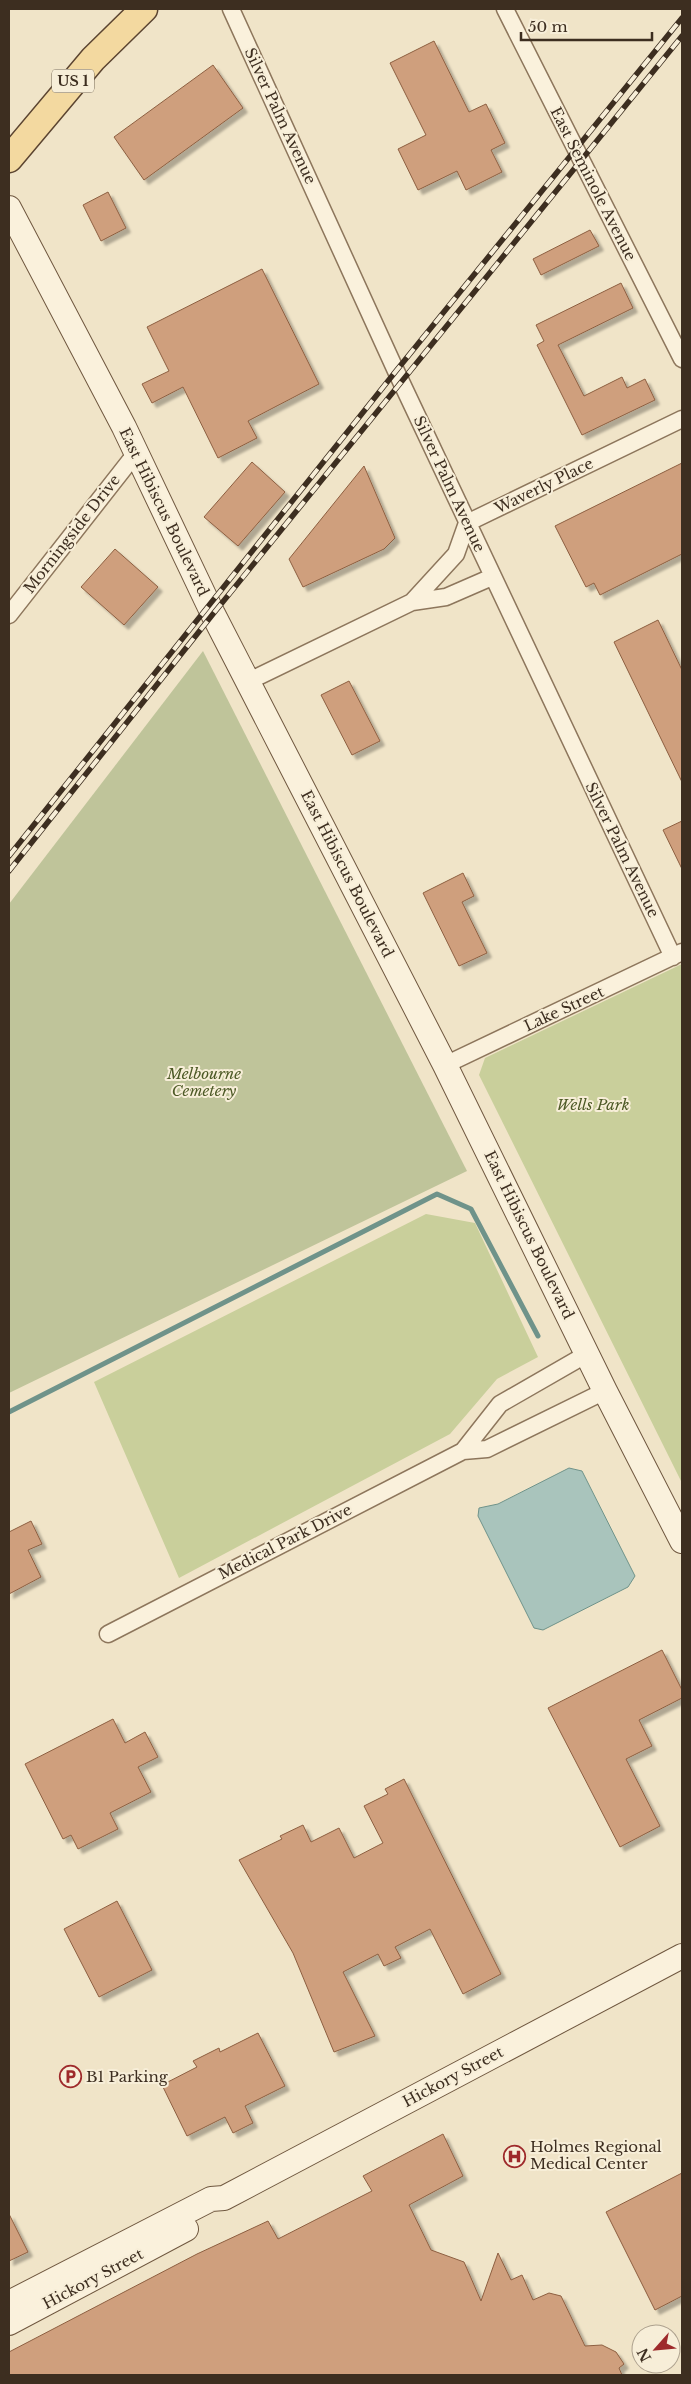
<svg xmlns="http://www.w3.org/2000/svg" width="691" height="2384" font-family="'Libre Baskerville',serif">
<defs>
<filter id="shadow"><feDropShadow dx="4.5" dy="4.5" stdDeviation="1" flood-color="#0004"/></filter>
</defs>
<rect width="100%" height="100%" fill="#f0e4c8"/>
<path fill="#c9cf9b" d="M 682,964 L 682,1483 L 479,1075 L 485,1058 Z
M 426,1214 L 475,1223 L 538,1357 L 497,1379 L 450,1434 L 179,1578 L 94,1382 Z"/>
<path fill="#bfc49a" d="M 203,651 L 467,1171 L 9,1393 L 9,904 Z"/>
<path fill="#a9c4bc" stroke="#6f938a" d="M 569,1468 L 582,1471 L 635,1576 L 628,1587 L 543,1630 L 534,1628 L 478,1516 L 479,1508 L 498,1504 Z"/>
<g fill="none" stroke-linecap="round" stroke-linejoin="round">
<path stroke="#6f938a" stroke-width="5" d="M 9,1412 L 437,1194 L 471,1209 L 538,1336"/>
</g>
<path fill="#cf9f7d" stroke="#8d5f41" filter="url(#shadow)" d="M 434,41 L 469,112 L 486,104 L 505,143 L 491,150 L 502,172 L 466,190 L 457,171 L 418,190 L 398,149 L 426,135 L 390,63 Z
M 213,65 L 243,108 L 144,180 L 114,137 Z
M 108,192 L 126,228 L 101,241 L 83,205 Z
M 590,230 L 599,246 L 541,275 L 533,259 Z
M 262,269 L 319,384 L 248,421 L 257,438 L 218,458 L 183,387 L 152,403 L 142,384 L 169,371 L 147,327 Z
M 621,283 L 633,308 L 558,345 L 584,396 L 622,377 L 627,388 L 645,379 L 655,400 L 582,435 L 537,345 L 544,341 L 536,325 Z
M 252,462 L 285,492 L 238,546 L 204,517 Z
M 682,463 L 682,554 L 600,595 L 594,583 L 586,587 L 555,526 Z
M 364,466 L 395,538 L 384,549 L 303,587 L 289,559 Z
M 115,549 L 158,587 L 124,625 L 81,587 Z
M 658,620 L 682,670 L 682,782 L 614,642 Z
M 349,681 L 380,741 L 352,755 L 321,695 Z
M 682,821 L 682,869 L 663,830 Z
M 463,873 L 474,896 L 462,902 L 487,953 L 459,966 L 423,893 Z
M 31,1521 L 42,1544 L 28,1550 L 41,1577 L 9,1594 L 9,1532 Z
M 662,1650 L 682,1690 L 682,1698 L 639,1720 L 652,1746 L 626,1759 L 660,1826 L 620,1847 L 548,1708 Z
M 113,1719 L 125,1743 L 145,1732 L 158,1757 L 138,1767 L 151,1792 L 110,1813 L 118,1829 L 78,1849 L 71,1835 L 63,1839 L 25,1764 Z
M 404,1779 L 501,1974 L 463,1994 L 430,1929 L 395,1947 L 401,1958 L 384,1966 L 378,1954 L 343,1972 L 375,2036 L 334,2052 L 293,1953 L 239,1860 L 282,1839 L 280,1836 L 303,1825 L 311,1842 L 339,1828 L 354,1858 L 383,1843 L 364,1806 L 388,1794 L 385,1789 Z
M 117,1901 L 152,1970 L 99,1997 L 64,1929 Z
M 258,2033 L 285,2086 L 245,2106 L 253,2123 L 233,2133 L 225,2117 L 187,2136 L 162,2085 L 197,2067 L 193,2061 L 219,2048 L 220,2052 Z
M 443,2134 L 463,2176 L 409,2205 L 431,2250 L 464,2262 L 481,2301 L 498,2253 L 511,2280 L 522,2275 L 533,2300 L 549,2293 L 561,2296 L 585,2346 L 602,2345 L 616,2352 L 624,2364 L 619,2368 L 622,2375 L 9,2375 L 9,2352 L 197,2254 L 268,2221 L 278,2239 L 372,2191 L 363,2176 Z
M 682,2173 L 682,2296 L 655,2310 L 606,2212 Z
M 9,2214 L 28,2252 L 9,2261 Z"/>
<g fill="none" stroke-linecap="round" stroke-linejoin="round">
<defs>
<path id="street" d="M 231,9 L 396,371 L 673,957
M 505,9 L 682,359
M 412,602 L 456,554 L 467,523 L 682,419
M 9,615 L 136,453
M 249,681 L 412,602 L 446,597 L 492,577
M 445,1065 L 682,952
M 463,1451 L 500,1404 L 587,1354
M 108,1634 L 463,1451 L 487,1449 L 605,1391"/>
<path id="secondary" d="M 9,208 L 124,427 L 213,614 L 445,1065 L 605,1391 L 682,1541
M 9,2303 L 211,2199 L 224,2198 L 682,1956
M 9,2323 L 186,2229"/>
<path id="primary" d="M 9,159 L 93,59 L 144,9"/>
</defs>
<use href="#street" stroke="#8d765c" stroke-width="19"/>
<use href="#secondary" stroke="#6f573f" stroke-width="26"/>
<use href="#primary" stroke="#5b4430" stroke-width="29"/>
<use href="#street" stroke="#faf1dc" stroke-width="16"/>
<use href="#secondary" stroke="#faf1dc" stroke-width="24"/>
<use href="#primary" stroke="#f3d9a0" stroke-width="26"/>
<defs>
<path id="rail" d="M 9,856 L 396,371 L 682,18
M 9,871 L 213,614 L 682,36"/>
</defs>
<use href="#rail" stroke="#3d2e20" stroke-width="5.5"/>
<use href="#rail" stroke="#f7eed8" stroke-width="4" stroke-dasharray="11" stroke-linecap="butt"/>
</g>
<defs>
<symbol id="parking-ring" viewBox="-11 -11 22 22"><circle r="9.5" fill="#f7eed8" stroke="#9e2a2b" stroke-width="1.5"/><path d="M-3.5-5.5H1a3.5 3.5 0 0 1 0 7H-1V5.5H-3.5ZM-1-3.4V-.6H.8a1.4 1.4 0 0 0 0-2.8Z" fill="#9e2a2b"/></symbol>
<symbol id="hospital-ring" viewBox="-11 -11 22 22"><circle r="9.5" fill="#f7eed8" stroke="#9e2a2b" stroke-width="1.5"/><path d="M-5-5h3v3.5h4V-5h3V5h-3V1.5h-4V5h-3Z" fill="#9e2a2b"/></symbol>
</defs>
<g fill-rule="evenodd">
<use href="#parking-ring" x="58" y="2064" width="25" height="25"/>
<use href="#hospital-ring" x="502" y="2144" width="25" height="25"/>
</g>
<g text-anchor="middle" stroke-width="4" stroke-linejoin="round" paint-order="stroke">
<rect fill="#f7eed8" stroke="#756857" stroke-width="1" x="52" y="69.5" width="42" height="23" rx="4"/>
<g font-size="14" font-weight="bold" fill="#3d2e20">
<text x="73" y="86">US 1</text>
</g>
<g font-size="15" fill="#3d2e20" stroke="#f7eed8">
<text transform="translate(280 116) rotate(65)" y="5">Silver Palm Avenue</text>
<text transform="translate(593 184) rotate(63)" y="5">East Seminole Avenue</text>
<text transform="translate(449 484) rotate(65)" y="5">Silver Palm Avenue</text>
<text transform="translate(544 486) rotate(-26)" y="5">Waverly Place</text>
<text transform="translate(164 512) rotate(64)" y="5">East Hibiscus Boulevard</text>
<text transform="translate(72 534) rotate(-52)" y="5">Morningside Drive</text>
<text transform="translate(622 850) rotate(64)" y="5">Silver Palm Avenue</text>
<text transform="translate(347 874) rotate(63)" y="5">East Hibiscus Boulevard</text>
<text transform="translate(564 1009) rotate(-25)" y="5">Lake Street</text>
<text transform="translate(529 1235) rotate(64)" y="5">East Hibiscus Boulevard</text>
<text transform="translate(285 1542) rotate(-27)" y="5">Medical Park Drive</text>
<text transform="translate(453 2077) rotate(-28)" y="5">Hickory Street</text>
<text transform="translate(93 2279) rotate(-28)" y="5">Hickory Street</text>
</g>
<g font-size="15" font-style="italic" fill="#4d5a26" stroke="#f7eed8">
<text x="204" y="1079">Melbourne<tspan x="204" dy="17">Cemetery</tspan></text>
<text x="593" y="1110">Wells Park</text>
</g>
<g font-size="15" fill="#3d2e20" stroke="#f7eed8" text-anchor="start">
<text x="86" y="2082">B1 Parking</text>
<text x="530" y="2152">Holmes Regional<tspan x="530" dy="17">Medical Center</tspan></text>
</g>
</g>
<rect width="691" height="2384" fill="none" stroke="#3d2e20" stroke-width="20"/>
<g transform="translate(656 2349) rotate(243)"><circle r="24" fill="#f7eed8" stroke="#ada18e"/>
<path d="M0-4L9 19L0 12L-9 19Z" fill="#9e2a2b"/>
<text y="-8" font-size="14" font-weight="bold" text-anchor="middle" fill="#3d2e20">N</text>
</g>
<path d="M521 32v8h131v-8" fill="none" stroke="#3d2e20" stroke-width="2.5"/>
<text x="528" y="32" font-size="15" fill="#3d2e20" stroke="#f7eed8" stroke-width="4" paint-order="stroke">50 m</text>
</svg>
